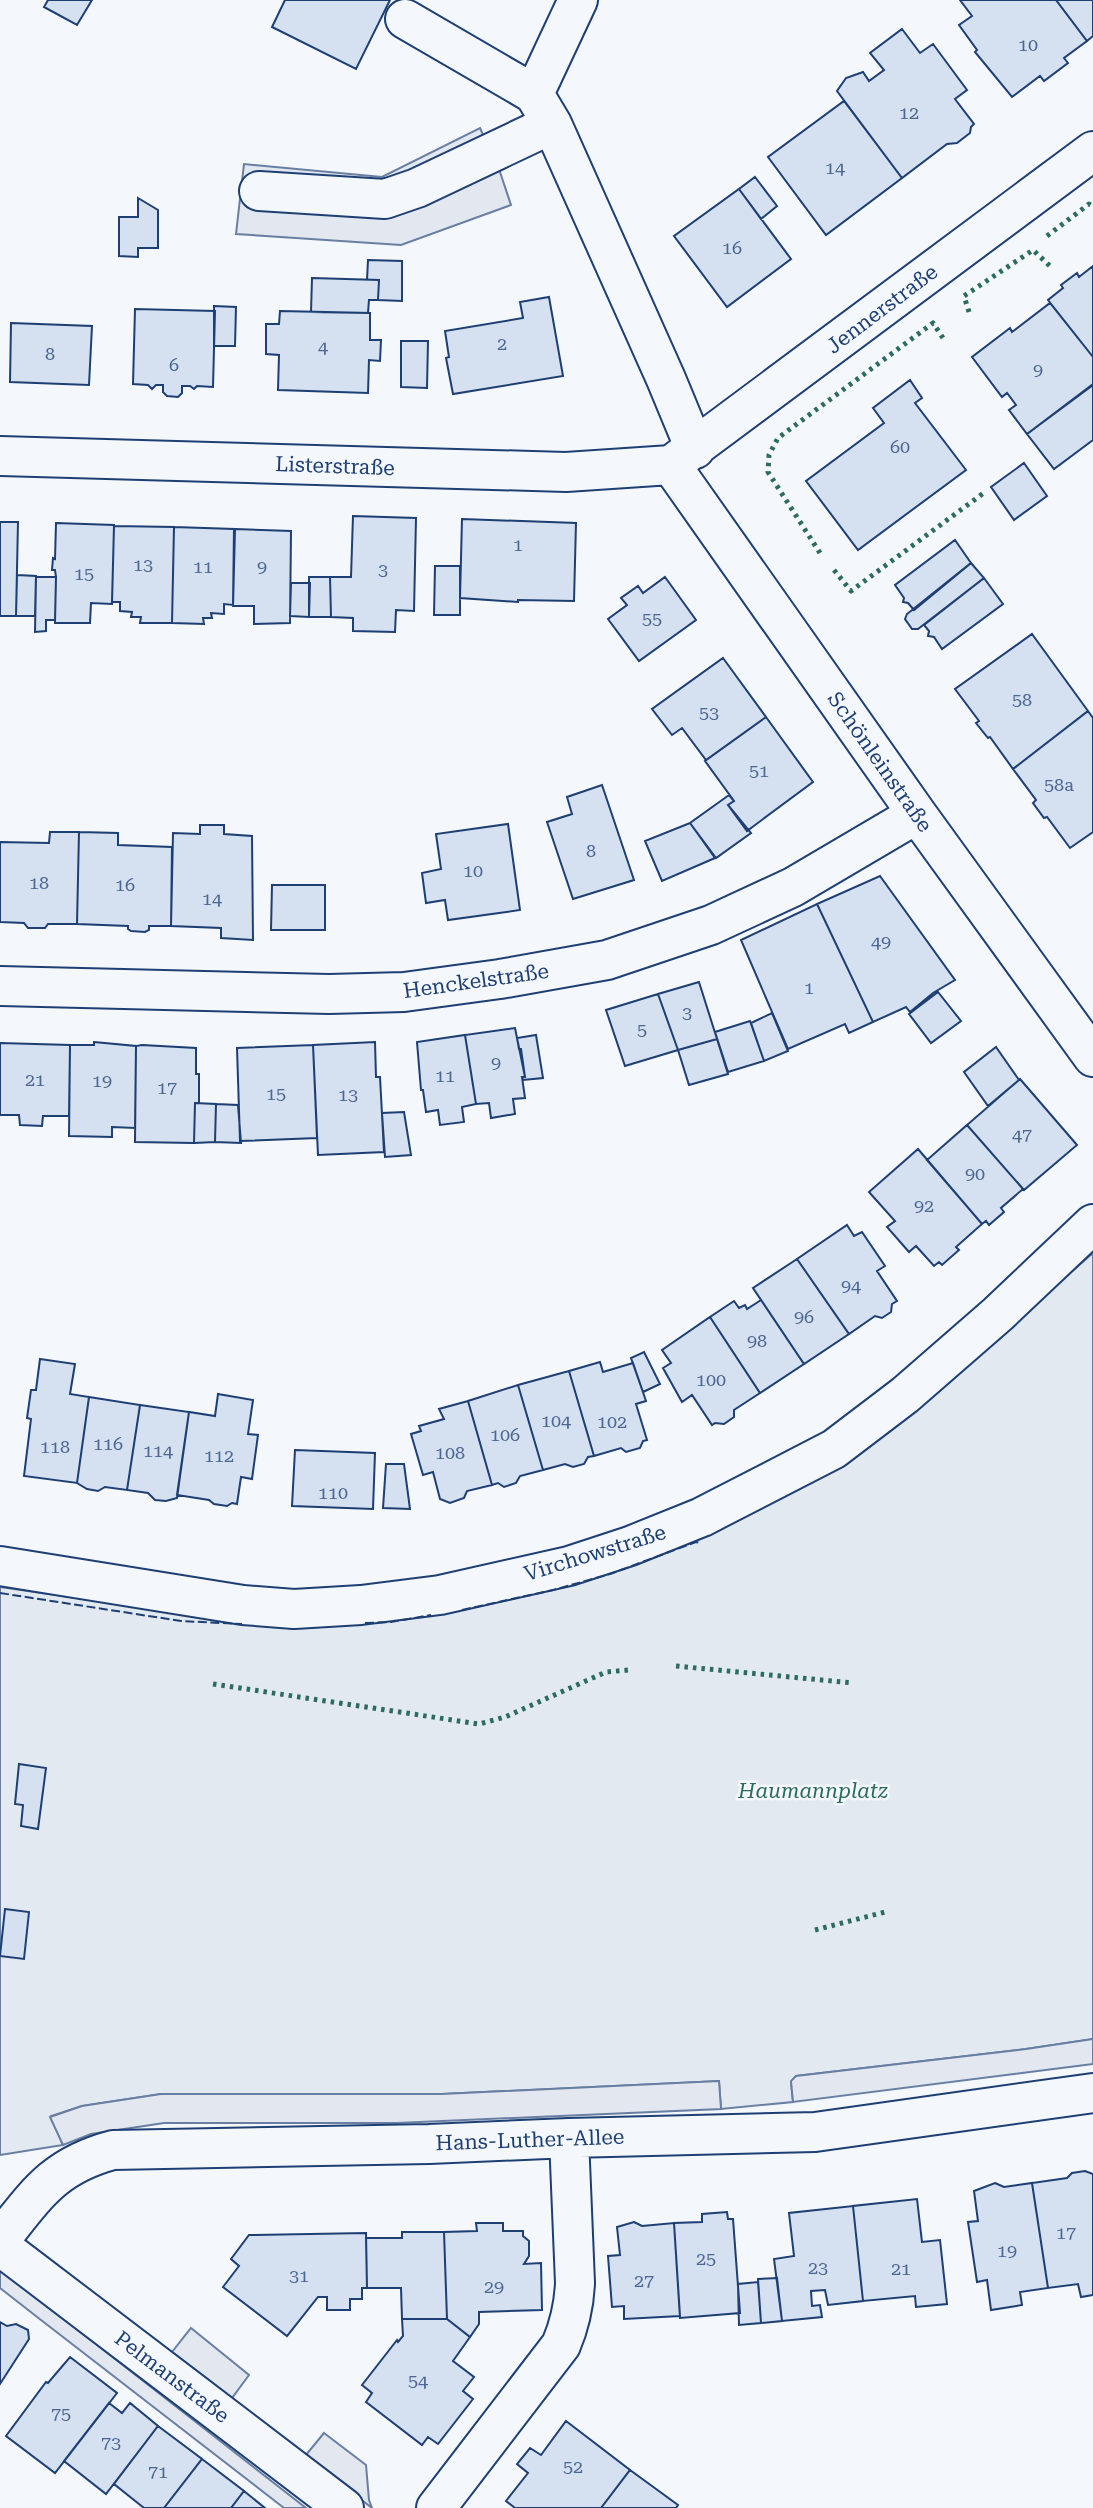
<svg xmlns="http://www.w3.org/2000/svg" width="1093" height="2508" font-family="'Roboto Serif',serif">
<rect width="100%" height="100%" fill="#f4f7fb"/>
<path fill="#e3e9f0" stroke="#687fa3" stroke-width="2" d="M 1093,1253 L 1093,2039 L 1026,2049 L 796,2076 L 791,2082 L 793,2102 L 721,2109 L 719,2081 L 442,2094 L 161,2094 L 82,2106 L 51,2116 L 63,2145 L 0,2155 L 0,1587 L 174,1612 L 459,1607 L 933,1393 Z"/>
<path fill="#e3e8f0" stroke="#687fa3" stroke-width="2" d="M 480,128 L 500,172 L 511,205 L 401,245 L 236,234 L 244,164 L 382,177 Z
M 1093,2039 L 1093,2064 L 793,2102 L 791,2081 L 796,2076 L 1026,2049 Z
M 719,2081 L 721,2109 L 397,2123 L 164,2123 L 91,2134 L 63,2145 L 50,2117 L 82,2106 L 161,2094 L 442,2094 Z
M 0,2270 L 101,2348 L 306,2508 L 284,2508 L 41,2320 L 0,2288 Z
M 191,2328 L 249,2375 L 232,2398 L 172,2352 Z
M 324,2433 L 366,2465 L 369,2500 L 372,2508 L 305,2456 Z"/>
<path fill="#d5e0f0" stroke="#1d3f73" stroke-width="2" d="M 48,0 L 92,0 L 77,25 L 44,7 Z
M 285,0 L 390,0 L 356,69 L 272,27 Z
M 960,0 L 1056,0 L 1087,41 L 1064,58 L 1068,63 L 1044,81 L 1040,76 L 1012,97 L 975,52 L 977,50 L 959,25 L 972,16 Z
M 1056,0 L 1093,0 L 1093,36 L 1087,41 Z
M 902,29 L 920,53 L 933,44 L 967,90 L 955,99 L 974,124 L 971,127 L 970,133 L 957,143 L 947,144 L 902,178 L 837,91 L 846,78 L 863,72 L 869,81 L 884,70 L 870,53 Z
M 844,101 L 902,178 L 826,235 L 768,157 Z
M 755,177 L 777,206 L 761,219 L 739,189 Z
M 739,189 L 791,259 L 727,307 L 674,236 Z
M 138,198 L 158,210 L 158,248 L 138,248 L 138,257 L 119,256 L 119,217 L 138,217 Z
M 368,260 L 402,261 L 402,301 L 378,300 L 379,280 L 367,280 Z
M 1093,266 L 1093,357 L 1048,300 L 1063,288 L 1061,285 L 1077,273 L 1079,277 Z
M 312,278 L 379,280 L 378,300 L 369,300 L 368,313 L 311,312 Z
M 549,297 L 563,376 L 453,394 L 446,358 L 449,357 L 445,331 L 523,318 L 520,302 Z
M 1050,303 L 1093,357 L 1093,384 L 1027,434 L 1009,410 L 1016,405 L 1007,393 L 1002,397 L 972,357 L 1010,328 L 1012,332 Z
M 214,306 L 236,307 L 235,346 L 214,346 Z
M 135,309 L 215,311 L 213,387 L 197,386 L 194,389 L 190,386 L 182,386 L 182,393 L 178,397 L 167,396 L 163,392 L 163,385 L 156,385 L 152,389 L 148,385 L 133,384 Z
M 280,311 L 370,313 L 370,340 L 381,340 L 380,361 L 369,360 L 368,393 L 278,390 L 279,355 L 266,354 L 266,324 L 279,324 Z
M 11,323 L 92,326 L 89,385 L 10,382 Z
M 401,341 L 428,341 L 427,388 L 401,387 Z
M 910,380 L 922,398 L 915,403 L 966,470 L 858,550 L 806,481 L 884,423 L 873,408 Z
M 1093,385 L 1093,440 L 1054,469 L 1027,434 Z
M 1024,463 L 1047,496 L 1014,520 L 991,487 Z
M 353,516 L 416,518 L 414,611 L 396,610 L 395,632 L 353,631 L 353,618 L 331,617 L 330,577 L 351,577 Z
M 462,519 L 576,523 L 574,601 L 518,600 L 518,602 L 460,598 Z
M 0,522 L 18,522 L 16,616 L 0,616 Z
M 56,523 L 114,525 L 112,604 L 91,603 L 90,623 L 55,623 L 56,577 L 55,570 L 52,570 L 53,558 L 55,559 Z
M 114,526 L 174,527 L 172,623 L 140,623 L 141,617 L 131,617 L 132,612 L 120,611 L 120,602 L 112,602 Z
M 174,527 L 234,529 L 233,605 L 224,604 L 224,614 L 211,613 L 212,618 L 203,618 L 204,624 L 172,623 Z
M 235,529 L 291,531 L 290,623 L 254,624 L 254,606 L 233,606 Z
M 955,540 L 971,563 L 914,610 L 908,603 L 903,602 L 904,598 L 895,585 Z
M 971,563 L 984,578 L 918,629 L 912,629 L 905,619 L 907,614 Z
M 435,566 L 460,566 L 460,615 L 434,615 Z
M 17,575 L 36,576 L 35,616 L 16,616 Z
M 36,577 L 56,577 L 55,620 L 46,620 L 46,631 L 35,632 Z
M 309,577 L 330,577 L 331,617 L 309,617 Z
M 665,577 L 696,620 L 639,661 L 608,619 L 627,605 L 621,598 L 638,586 L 643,593 Z
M 984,578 L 1003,604 L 942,649 L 934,637 L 928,636 L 929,631 L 924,625 Z
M 291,583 L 310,583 L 309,617 L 290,616 Z
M 1032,634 L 1088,711 L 1013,769 L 990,737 L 988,738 L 976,723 L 979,721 L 955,689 Z
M 723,658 L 766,717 L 706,760 L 682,728 L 672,735 L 652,709 Z
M 1088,711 L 1093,718 L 1093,832 L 1070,848 L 1047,817 L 1044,818 L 1033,803 L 1036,800 L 1013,769 Z
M 766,717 L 813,782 L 747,831 L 728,805 L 734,801 L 705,761 Z
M 602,785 L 634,880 L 573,899 L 547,822 L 572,814 L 567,797 Z
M 729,795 L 734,801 L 728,805 L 751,833 L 716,858 L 690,823 Z
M 690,823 L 715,858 L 662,881 L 645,841 Z
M 508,824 L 520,910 L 448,920 L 445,900 L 426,903 L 422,873 L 441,869 L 436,834 Z
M 200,825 L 224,825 L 224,834 L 252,836 L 253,940 L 221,938 L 221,928 L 171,926 L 173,833 L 200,834 Z
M 50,832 L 79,832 L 77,924 L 48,924 L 45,928 L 28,928 L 24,923 L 0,922 L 0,842 L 49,843 Z
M 79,832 L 118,833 L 118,845 L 172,847 L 171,926 L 149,926 L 149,930 L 145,932 L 131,931 L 128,929 L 128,926 L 77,924 Z
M 880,876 L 955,980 L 933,993 L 910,1012 L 906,1007 L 873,1022 L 817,904 Z
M 272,885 L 325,885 L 325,930 L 271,930 Z
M 817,904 L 873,1022 L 849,1033 L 845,1024 L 788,1049 L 741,940 Z
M 699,982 L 717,1039 L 678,1050 L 658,994 Z
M 938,992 L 961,1021 L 931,1043 L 909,1014 Z
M 658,994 L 678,1050 L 625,1066 L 606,1010 Z
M 772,1013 L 788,1051 L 764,1061 L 751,1023 Z
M 750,1021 L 764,1061 L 728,1072 L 715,1032 Z
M 515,1028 L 525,1077 L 522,1077 L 525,1098 L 513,1099 L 515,1114 L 491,1118 L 489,1103 L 476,1104 L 465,1035 Z
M 465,1035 L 476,1104 L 462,1107 L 464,1122 L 440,1125 L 438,1110 L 426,1112 L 423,1090 L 421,1090 L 417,1042 Z
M 536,1035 L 543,1078 L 523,1080 L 522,1077 L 525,1077 L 521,1049 L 519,1049 L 517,1038 Z
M 717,1039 L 728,1074 L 689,1085 L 678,1050 Z
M 94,1042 L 136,1046 L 135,1128 L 112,1127 L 112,1137 L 69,1136 L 70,1045 L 94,1045 Z
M 375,1042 L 376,1077 L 380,1077 L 384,1152 L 318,1155 L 313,1045 Z
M 0,1043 L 70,1045 L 69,1116 L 43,1116 L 42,1126 L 20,1125 L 19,1115 L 0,1115 Z
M 142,1045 L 196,1048 L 196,1074 L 199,1074 L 199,1103 L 195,1103 L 194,1143 L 135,1142 L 136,1046 Z
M 313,1045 L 317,1138 L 240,1141 L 237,1048 Z
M 996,1047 L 1019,1080 L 988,1106 L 964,1072 Z
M 1020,1079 L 1077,1145 L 1024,1190 L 967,1125 Z
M 195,1103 L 216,1104 L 215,1142 L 194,1143 Z
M 216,1104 L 238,1105 L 241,1143 L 215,1142 Z
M 404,1112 L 411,1155 L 385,1157 L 382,1113 Z
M 967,1125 L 1023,1189 L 1001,1208 L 1004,1212 L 989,1225 L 986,1221 L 982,1224 L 927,1160 Z
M 918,1149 L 982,1224 L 956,1247 L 959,1250 L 942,1265 L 939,1262 L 934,1266 L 916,1246 L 909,1252 L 887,1227 L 895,1221 L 869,1192 Z
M 847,1225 L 854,1236 L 862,1232 L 885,1266 L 877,1271 L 897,1301 L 892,1304 L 891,1312 L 882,1318 L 875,1316 L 849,1334 L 797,1259 Z
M 797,1259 L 849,1334 L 804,1364 L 753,1288 Z
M 761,1300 L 804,1364 L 760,1393 L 710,1317 L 734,1301 L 739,1308 L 745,1305 L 747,1309 Z
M 710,1317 L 760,1393 L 734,1410 L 734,1417 L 724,1424 L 715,1423 L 712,1425 L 692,1395 L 682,1402 L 663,1368 L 671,1363 L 662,1350 Z
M 644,1352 L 660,1384 L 643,1392 L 631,1358 Z
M 40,1359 L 75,1364 L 70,1394 L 89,1397 L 77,1483 L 24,1476 L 31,1419 L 27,1418 L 31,1390 L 36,1390 Z
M 600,1362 L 603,1372 L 633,1363 L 646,1401 L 636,1404 L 647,1440 L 643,1441 L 640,1448 L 626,1452 L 621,1448 L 594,1456 L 569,1371 Z
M 569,1371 L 594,1456 L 588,1457 L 584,1464 L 573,1467 L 565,1464 L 543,1470 L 518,1385 Z
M 518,1385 L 543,1470 L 520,1476 L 516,1483 L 504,1487 L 498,1483 L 492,1485 L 468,1401 Z
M 218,1394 L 253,1400 L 248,1434 L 258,1435 L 252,1479 L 241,1477 L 237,1504 L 232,1503 L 227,1506 L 214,1504 L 209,1500 L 177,1495 L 189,1412 L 215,1416 Z
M 89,1397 L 140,1405 L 127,1490 L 105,1487 L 98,1491 L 87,1489 L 77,1483 Z
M 468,1401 L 492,1485 L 467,1491 L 464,1498 L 450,1503 L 440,1499 L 433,1472 L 423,1475 L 411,1434 L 421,1431 L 419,1426 L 444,1419 L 439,1409 Z
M 140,1405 L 189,1412 L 177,1498 L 166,1501 L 155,1500 L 148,1493 L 127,1490 Z
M 295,1450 L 375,1453 L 373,1509 L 292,1506 Z
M 386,1464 L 404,1464 L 410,1509 L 383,1508 Z
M 19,1764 L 46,1768 L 38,1829 L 21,1826 L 23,1805 L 15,1804 Z
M 5,1909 L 29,1912 L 24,1959 L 0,1956 Z
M 1085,2171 L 1093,2174 L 1093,2295 L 1081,2297 L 1078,2284 L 1048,2288 L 1032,2183 L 1067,2178 L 1072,2173 Z
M 995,2183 L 1004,2187 L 1032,2183 L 1048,2288 L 1020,2292 L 1022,2305 L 991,2310 L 987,2280 L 977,2282 L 968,2222 L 978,2221 L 974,2191 Z
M 917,2199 L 922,2242 L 940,2240 L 947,2304 L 916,2307 L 915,2296 L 863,2301 L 853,2206 Z
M 853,2206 L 863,2301 L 828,2305 L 825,2290 L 811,2291 L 812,2306 L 820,2305 L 822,2317 L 782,2321 L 774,2259 L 794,2256 L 789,2213 Z
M 727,2212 L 728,2219 L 733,2219 L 740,2313 L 680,2318 L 674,2223 L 702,2222 L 702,2214 Z
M 634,2222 L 642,2226 L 674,2223 L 680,2316 L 624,2319 L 624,2306 L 612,2307 L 608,2256 L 620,2255 L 617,2227 Z
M 476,2223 L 503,2223 L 503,2231 L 523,2231 L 523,2236 L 529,2241 L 529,2256 L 524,2264 L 541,2263 L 542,2310 L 479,2312 L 479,2324 L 470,2337 L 447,2319 L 444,2232 L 477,2231 Z
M 402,2232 L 444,2232 L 447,2319 L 402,2319 L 401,2288 L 367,2288 L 366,2238 L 402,2238 Z
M 366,2233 L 367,2288 L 362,2288 L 362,2299 L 350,2299 L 350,2310 L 327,2310 L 327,2297 L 318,2297 L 287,2336 L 223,2287 L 239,2266 L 231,2259 L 249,2235 Z
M 777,2278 L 782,2321 L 761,2323 L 758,2279 Z
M 758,2282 L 761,2323 L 739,2325 L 738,2284 Z
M 402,2319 L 447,2319 L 470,2337 L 453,2361 L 474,2377 L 463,2391 L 473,2399 L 438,2444 L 428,2437 L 422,2445 L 366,2402 L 372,2393 L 362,2385 L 397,2340 L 398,2342 L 403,2336 Z
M 0,2322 L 7,2326 L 16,2324 L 28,2330 L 29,2339 L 0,2384 Z
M 70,2357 L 117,2393 L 55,2473 L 6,2436 L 46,2382 L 48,2383 Z
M 109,2403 L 122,2413 L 130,2403 L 158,2426 L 106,2494 L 64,2461 Z
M 566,2421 L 630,2470 L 601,2508 L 515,2508 L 506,2501 L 528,2473 L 517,2464 L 530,2448 L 541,2455 Z
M 158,2426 L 202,2459 L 164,2508 L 144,2508 L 114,2484 Z
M 202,2459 L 244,2491 L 231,2508 L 164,2508 Z
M 630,2470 L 678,2505 L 676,2508 L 601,2508 Z
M 244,2491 L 265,2508 L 231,2508 Z"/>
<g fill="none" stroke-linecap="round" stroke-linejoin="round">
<defs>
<path id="minor" d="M 405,19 L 534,94 L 552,124 L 666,379 L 695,449
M 534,94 L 578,0
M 259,191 L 385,199 L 417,188 L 552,124
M 0,456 L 566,472 L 671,465 L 1093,151
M 671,465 L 917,814 L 1093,1057
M 0,986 L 329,994 L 404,992 L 500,979 L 607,960 L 711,925 L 793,887 L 917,814
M 0,1566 L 243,1605 L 294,1609 L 361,1605 L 440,1595 L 569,1566 L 630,1546 L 702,1517 L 834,1449 L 905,1395 L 998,1314 L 1093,1224
M 0,2240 C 36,2195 53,2166 113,2150 L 429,2144 L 569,2138 L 815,2132 L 1093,2093
M 0,2246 L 344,2508
M 436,2508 L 561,2345 C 570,2324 574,2305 575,2283 L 569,2138"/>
</defs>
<use href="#minor" stroke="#1d3f73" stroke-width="42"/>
<use href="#minor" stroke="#f4f7fb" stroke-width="38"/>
<path stroke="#2c6c60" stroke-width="5" stroke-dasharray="3.5 5" stroke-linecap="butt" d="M 1047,236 L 1089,204 L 1093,207
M 969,312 L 964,296 L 1033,250 L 1052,268
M 820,553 L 768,472 L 769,455 L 778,438 L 933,323 L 943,338
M 834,570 L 851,591 L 985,492
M 676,1666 L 853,1683
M 213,1684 L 479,1724 L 505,1717 L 606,1672 L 629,1670
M 815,1930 L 889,1911"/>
<path stroke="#1d3f73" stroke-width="2" stroke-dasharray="9 3.5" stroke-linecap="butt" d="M 0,1593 L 181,1621 L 242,1624
M 462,1610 L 553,1590 L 610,1574 L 696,1542 L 700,1543
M 365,1623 L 391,1622 L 431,1615"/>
</g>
<g text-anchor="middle" stroke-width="5" stroke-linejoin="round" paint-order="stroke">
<g font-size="18" fill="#4b6792">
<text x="1028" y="51">10</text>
<text x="909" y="119">12</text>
<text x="835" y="174">14</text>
<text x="732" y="254">16</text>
<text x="502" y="350">2</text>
<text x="323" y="353">4</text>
<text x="50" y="360">8</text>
<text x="174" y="371">6</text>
<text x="1038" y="376">9</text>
<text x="900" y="453">60</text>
<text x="518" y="551">1</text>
<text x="143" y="571">13</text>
<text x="203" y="573">11</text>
<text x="262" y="573">9</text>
<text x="383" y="576">3</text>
<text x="84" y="580">15</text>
<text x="652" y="625">55</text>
<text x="1022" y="706">58</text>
<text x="709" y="719">53</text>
<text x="759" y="777">51</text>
<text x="1059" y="791">58a</text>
<text x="591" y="857">8</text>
<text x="473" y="877">10</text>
<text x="39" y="889">18</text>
<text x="125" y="891">16</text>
<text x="212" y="905">14</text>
<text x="881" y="948">49</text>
<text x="809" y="994">1</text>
<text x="687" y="1019">3</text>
<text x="642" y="1036">5</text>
<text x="496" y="1069">9</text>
<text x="445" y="1082">11</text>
<text x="35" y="1086">21</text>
<text x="102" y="1087">19</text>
<text x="167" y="1094">17</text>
<text x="276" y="1100">15</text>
<text x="348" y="1101">13</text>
<text x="1022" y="1141">47</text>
<text x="975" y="1180">90</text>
<text x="924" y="1212">92</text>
<text x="851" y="1292">94</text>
<text x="804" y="1323">96</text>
<text x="757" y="1347">98</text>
<text x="711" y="1386">100</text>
<text x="556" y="1427">104</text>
<text x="612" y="1428">102</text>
<text x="505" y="1441">106</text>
<text x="108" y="1450">116</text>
<text x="55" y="1453">118</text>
<text x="158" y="1457">114</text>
<text x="450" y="1459">108</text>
<text x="219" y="1462">112</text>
<text x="333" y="1499">110</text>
<text x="1066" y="2239">17</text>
<text x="1007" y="2257">19</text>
<text x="706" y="2265">25</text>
<text x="818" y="2274">23</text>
<text x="901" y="2275">21</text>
<text x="299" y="2282">31</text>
<text x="644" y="2287">27</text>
<text x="494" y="2293">29</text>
<text x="418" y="2387">54</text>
<text x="61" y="2420">75</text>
<text x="111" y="2449">73</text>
<text x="573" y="2473">52</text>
<text x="158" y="2478">71</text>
</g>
<g font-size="21" fill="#1d3f73" stroke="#f4f7fb">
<text transform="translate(882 309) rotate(-37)" y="7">Jennerstraße</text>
<text transform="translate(335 466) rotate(2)" y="7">Listerstraße</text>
<text transform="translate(880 762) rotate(55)" y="7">Schönleinstraße</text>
<text transform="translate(476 981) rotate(-8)" y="7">Henckelstraße</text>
<text transform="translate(595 1553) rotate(-17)" y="7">Virchowstraße</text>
<text transform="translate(530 2140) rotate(-2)" y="7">Hans-Luther-Allee</text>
<text transform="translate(172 2377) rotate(37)" y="7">Pelmanstraße</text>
</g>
<g font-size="21" font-style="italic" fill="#2c6c60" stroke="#f4f7fb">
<text x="813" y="1798">Haumannplatz</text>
</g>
</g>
</svg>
